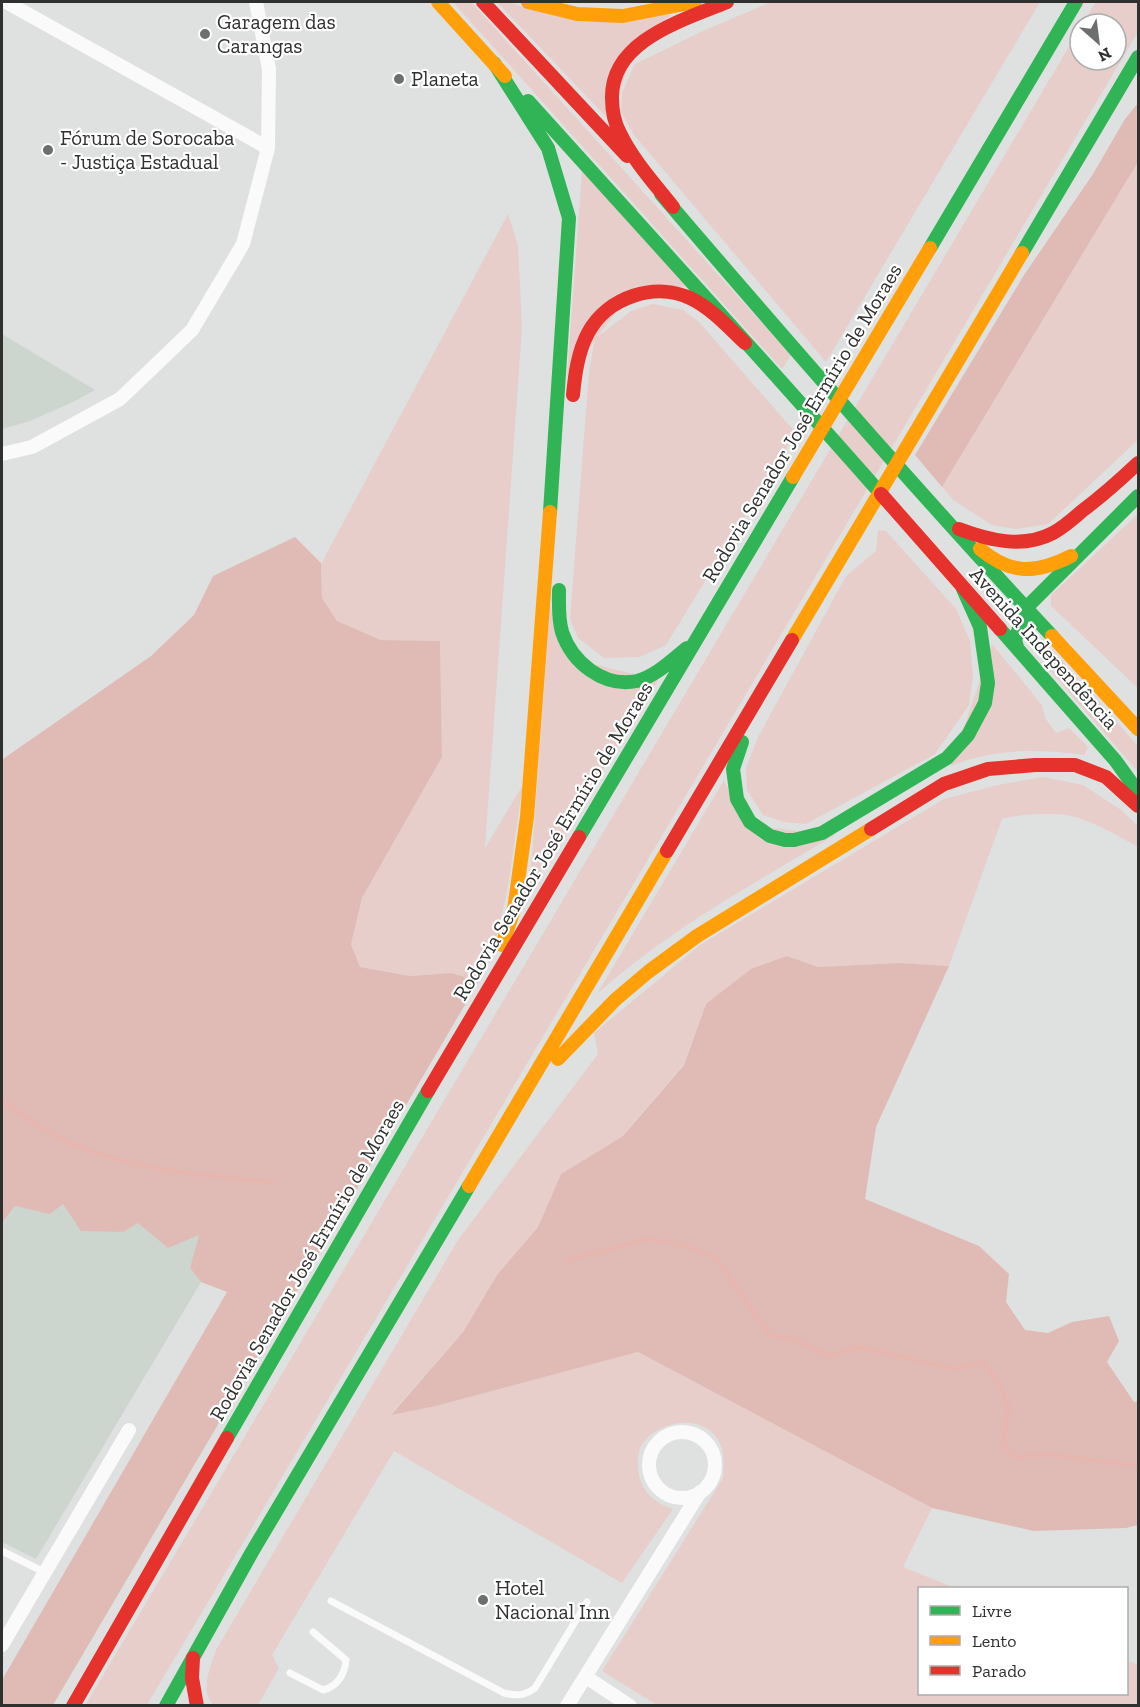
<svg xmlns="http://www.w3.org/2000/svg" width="1140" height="1707" font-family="'Zilla Slab',serif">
<rect width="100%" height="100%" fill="#dee1df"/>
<path fill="#cdd5cf" d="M 2,334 L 95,390 L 73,402 L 30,421 L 2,429 Z
M 63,1204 L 138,1223 L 200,1234 L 190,1268 L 201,1282 L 36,1559 L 2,1542 L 2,1223 L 15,1206 L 50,1213 Z"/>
<path fill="#e7ceca" d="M 453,2 L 471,2 L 791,355 L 782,369 Z
M 497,2 L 509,2 L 523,7 L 671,15 L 635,42 L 611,122 Z
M 771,2 L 1040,2 L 826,362 L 634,135 L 621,112 L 622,93 L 635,64 L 703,31 Z
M 1096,2 L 1138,2 L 1138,32 L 147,1705 L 85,1706 L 1080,28 L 1080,60 L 1116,60 L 1116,24 L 1082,24 Z
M 1138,162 L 1138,440 L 1048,524 L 1016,529 L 992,525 L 953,500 L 942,487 Z
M 582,171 L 691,287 L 636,286 L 567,377 Z
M 508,214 L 518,245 L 522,328 L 485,848 L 523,785 C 512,848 508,925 479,981 L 451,973 L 410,976 L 360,967 L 351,944 L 362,898 L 442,757 L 440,641 L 381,640 L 337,621 L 322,598 L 321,564 Z
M 653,304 L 683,310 L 699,322 L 796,433 L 666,645 L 640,657 L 604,658 L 578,638 L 570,619 L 589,372 L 595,339 L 631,311 Z
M 1138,514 L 1138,688 L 1051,606 L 1051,595 Z
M 878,530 L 886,531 L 956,609 L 970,641 L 973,676 L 969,705 L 935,754 L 806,824 L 784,822 L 763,815 L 747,790 L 746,768 L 758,737 L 846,576 L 876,551 Z
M 550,606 L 568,658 L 658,680 L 533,884 L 530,882 Z
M 992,644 L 1042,705 L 1045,718 L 1056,733 L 1069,728 L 1088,747 L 1084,755 C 1038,749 994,748 951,766 Z
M 1051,648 L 1138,746 L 1138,772 L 1041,660 Z
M 1043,777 L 1083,785 L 1121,810 L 1138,826 L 1138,847 C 1119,836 1087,818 1066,815 C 1052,813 1016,814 1002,819 L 949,966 L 899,963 L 818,967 L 787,956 L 706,1004 L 684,1064 L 623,1136 L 561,1174 L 538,1227 L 497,1275 L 463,1332 L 391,1414 L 436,1406 L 638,1352 L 932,1508 L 903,1567 L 955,1588 L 920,1588 L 920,1694 L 1126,1694 L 1127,1660 L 1138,1665 L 1138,1705 L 657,1705 L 602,1671 L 723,1478 C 724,1464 725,1449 716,1437 C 699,1414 659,1421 643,1443 C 637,1451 637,1465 639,1474 C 642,1493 656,1503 673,1509 L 622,1583 L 394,1451 L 272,1655 L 279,1668 L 258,1705 L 213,1705 C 200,1689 210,1669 216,1650 L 458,1240 L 598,1054 L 594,1033 L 700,945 L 944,799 L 998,785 Z
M 724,780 L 745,825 L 835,835 C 753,884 668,930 597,994 Z"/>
<path fill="#e0bbb5" d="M 1138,103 L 1138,162 L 942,487 L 915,455 L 1024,275 L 1093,174 L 1125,119 Z
M 295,537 L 321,563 L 322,598 L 337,621 L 381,640 L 440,641 L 442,757 L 362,898 L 351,944 L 360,967 L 410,976 L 451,973 L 479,981 L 53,1705 L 2,1705 L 2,1680 L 227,1292 L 201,1282 L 190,1268 L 199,1235 L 168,1248 L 138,1223 L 123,1232 L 81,1231 L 63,1204 L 50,1214 L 15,1206 L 2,1223 L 2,756 L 3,759 L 151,656 L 194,615 L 213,576 Z
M 787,956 L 818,967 L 899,963 L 949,966 L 876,1127 L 865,1199 L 979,1246 L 1009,1274 L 1006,1302 L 1025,1330 L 1048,1333 L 1072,1322 L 1109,1316 L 1119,1341 L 1107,1362 L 1134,1402 L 1138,1401 L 1138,1525 L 1126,1528 L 1034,1531 L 932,1508 L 638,1352 L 436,1406 L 391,1415 L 463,1332 L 497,1275 L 538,1227 L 561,1174 L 623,1136 L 684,1065 L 706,1004 L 751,969 Z"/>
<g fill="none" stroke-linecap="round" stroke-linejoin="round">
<path stroke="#e6b6af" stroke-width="4.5" d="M 2,1101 C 23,1115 49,1134 73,1144 C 133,1170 209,1176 273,1182
M 567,1260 L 648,1239 L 680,1244 L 716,1258 L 770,1335 L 795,1340 L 829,1356 L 859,1347 L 955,1369 L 984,1362 L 1000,1385 L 1009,1409 L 1002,1444 L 1015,1457 L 1046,1454 L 1138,1466"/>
<path stroke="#fafafa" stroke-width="7" d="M 2,1551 L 44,1572
M 331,1601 L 504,1693 C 517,1696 524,1696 535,1688 L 587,1602
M 290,1673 L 323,1690 C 337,1687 345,1674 346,1660 L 313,1632"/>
<path stroke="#fafafa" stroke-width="14" d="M 6,2 L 268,148
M 2,454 L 32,447 L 120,399 L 192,330 L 243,244 L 268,148 L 269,69 L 256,2
M649 1465a33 33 0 1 1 66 0a33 33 0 1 1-66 0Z
M 2,1645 L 129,1430
M 586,1677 L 630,1706
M 567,1706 L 700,1492"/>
<path stroke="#30b455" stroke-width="14" d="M 494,63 L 548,148 L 569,218 L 550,512
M 528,101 C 646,232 765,362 881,494
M 661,194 C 789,344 918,492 1052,636
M 930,248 L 1076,2
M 1022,253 L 1138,57
M 559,590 C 559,604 558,618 562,632 C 572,662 603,688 637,681 C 656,676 672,660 687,648
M 1000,629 L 1115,760 L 1138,792
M 1017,647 L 1015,640 L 1026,608 L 1138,496
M 742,742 L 733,769 L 737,799 L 750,822 L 770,836 L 785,840 L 794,840 L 822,833 L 947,758 L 968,735 L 985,703 L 988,683 L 980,627 L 963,589
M 579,837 L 793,477
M 227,1438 L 428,1091
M 166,1706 L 252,1552 L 469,1186"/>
<path stroke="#ff9f0a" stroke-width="14" d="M 438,2 L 505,76
M 528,2 L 577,14 L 623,16 L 695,2
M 793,477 L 930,248
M 980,549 C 1011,575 1036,574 1071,556
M 1052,636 L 1138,729
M 792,640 L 1022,253
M 502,945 L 514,910 L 527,817 L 550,512
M 558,1059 L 615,1000 L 648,972 L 697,936 L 871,829
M 469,1186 L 667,851"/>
<path stroke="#e5322d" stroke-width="14" d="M 483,2 L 627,156
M 673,207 C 654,183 633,160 620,133 C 614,122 612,110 612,98 C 611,40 684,20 727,2
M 573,395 C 575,374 578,352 588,333 C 607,297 656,281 692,299 C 712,309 729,328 745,343
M 881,494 L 1000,629
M 959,529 C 988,540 1023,549 1053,533 C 1064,527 1073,519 1082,511 C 1102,496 1120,480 1138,463
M 871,829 L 944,784 L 988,769 L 1035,765 L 1075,765 L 1106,777 L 1138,806
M 667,851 L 792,640
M 428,1091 L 579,837
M 193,1658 L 192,1678 L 197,1706
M 73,1706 L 227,1438"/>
</g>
<g fill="#6c6f6d" stroke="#fff" stroke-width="2">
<circle cx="205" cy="34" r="6"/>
<circle cx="399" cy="79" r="6"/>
<circle cx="48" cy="150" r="6"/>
<circle cx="483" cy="1600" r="6"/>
</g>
<g text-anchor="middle" stroke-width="4.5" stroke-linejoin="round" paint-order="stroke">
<g font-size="21" fill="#2f312f" stroke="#fff" text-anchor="start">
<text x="217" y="29">Garagem das<tspan x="217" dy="24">Carangas</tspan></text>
<text x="411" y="86">Planeta</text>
<text x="60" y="145">Fórum de Sorocaba<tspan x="60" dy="24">- Justiça Estadual</tspan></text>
<text x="495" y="1595">Hotel<tspan x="495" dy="24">Nacional Inn</tspan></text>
</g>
<g font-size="21" fill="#2f312f" stroke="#fff">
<text transform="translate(802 423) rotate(-59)" y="7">Rodovia Senador José Ermírio de Moraes</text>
<text transform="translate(1044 648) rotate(48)" y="7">Avenida Independência</text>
<text transform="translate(553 841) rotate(-59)" y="7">Rodovia Senador José Ermírio de Moraes</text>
<text transform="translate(307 1260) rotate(-60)" y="7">Rodovia Senador José Ermírio de Moraes</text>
</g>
</g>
<rect width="1140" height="1707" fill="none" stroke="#2f312f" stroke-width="6"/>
<rect x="918" y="1587" width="210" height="108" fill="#ffffff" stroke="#acadac" stroke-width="1.5"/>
<rect x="930" y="1606" width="30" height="9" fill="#30b455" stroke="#acadac" stroke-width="1.5"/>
<text x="972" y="1617" font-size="18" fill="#2f312f">Livre</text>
<rect x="930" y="1636" width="30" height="9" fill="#ff9f0a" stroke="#acadac" stroke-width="1.5"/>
<text x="972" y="1647" font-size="18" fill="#2f312f">Lento</text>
<rect x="930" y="1666" width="30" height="9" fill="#e5322d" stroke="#acadac" stroke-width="1.5"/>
<text x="972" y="1677" font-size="18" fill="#2f312f">Parado</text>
<g transform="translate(1098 42) rotate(152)"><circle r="28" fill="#ffffff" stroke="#acadac" stroke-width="1.5"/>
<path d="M0-4.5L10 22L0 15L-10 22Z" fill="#6c6f6d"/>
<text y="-9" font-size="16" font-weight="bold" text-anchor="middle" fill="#2f312f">N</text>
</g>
</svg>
